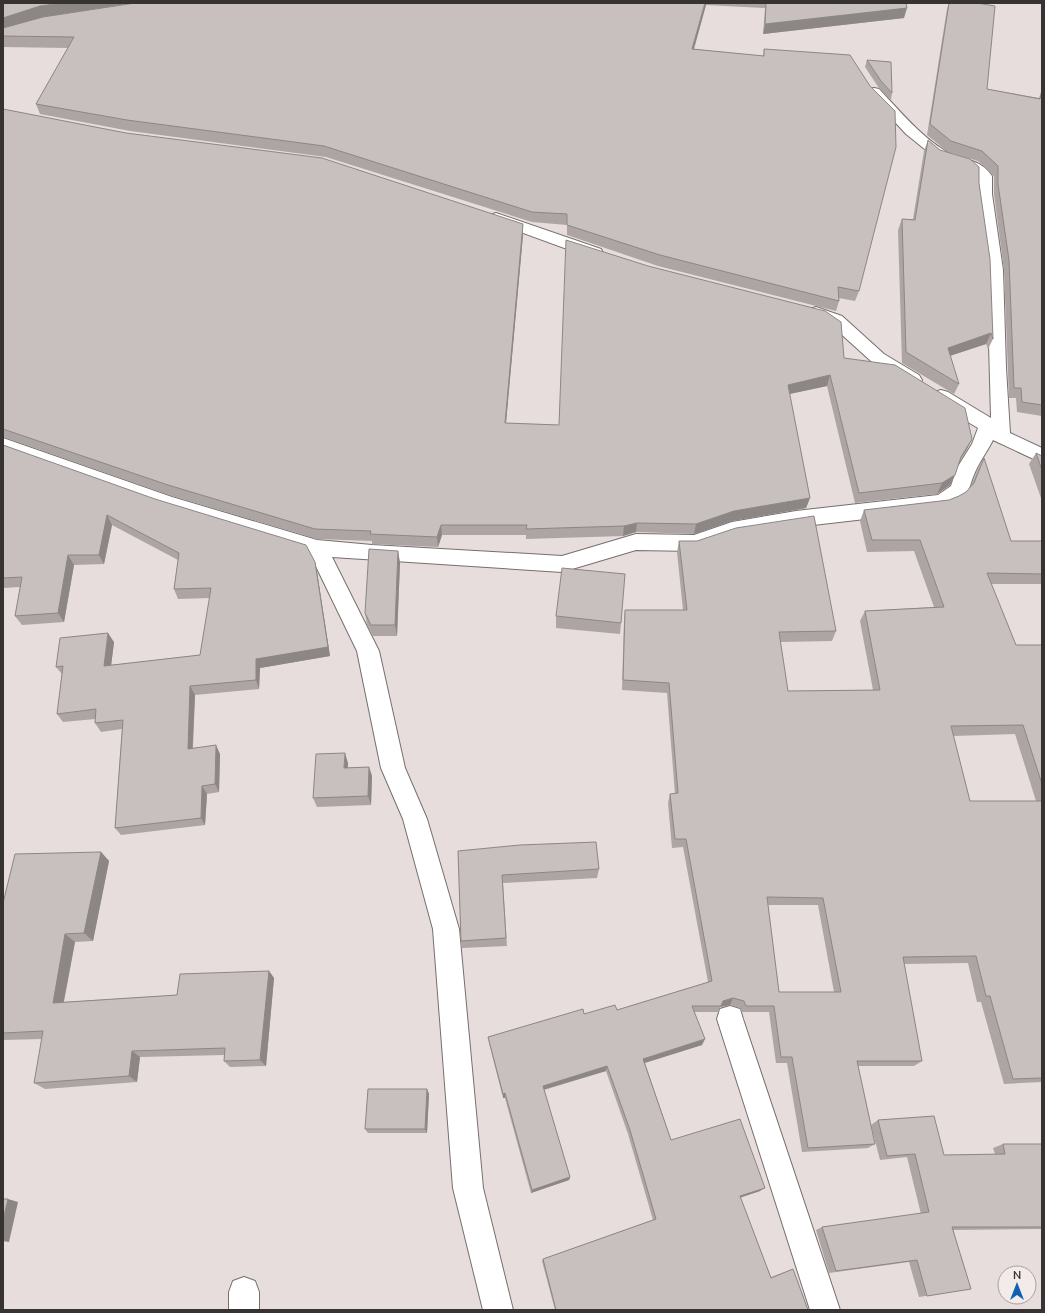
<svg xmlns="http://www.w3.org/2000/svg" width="1045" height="1313" font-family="'Nunito Sans',sans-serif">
<rect width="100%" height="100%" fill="#e6dddc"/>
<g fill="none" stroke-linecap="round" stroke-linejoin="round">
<defs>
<path id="minor" d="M 874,88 L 879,89 C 900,111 921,137 947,152 C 963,162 979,157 992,176 L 992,194 L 1003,270 L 1006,368 L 1010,433 L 1042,448 L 1042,463 L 993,440 C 988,450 982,458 977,468 C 966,490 972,501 943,510 L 796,527 L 733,538 L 694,551 L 636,550 L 562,572 L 332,557 L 379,651 L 405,768 L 427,819 L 459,929 L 483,1188 L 513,1310 L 483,1310 L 453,1188 L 433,929 L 403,819 L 381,768 L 357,651 L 310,554 L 160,508 L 3,452 L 3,438 L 172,497 L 317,540 L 372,545 L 562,556 L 636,534 L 694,535 L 732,522 L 796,511 L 938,495 L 951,486 L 957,468 L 972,444 L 978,428 L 934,402 L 932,397 L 934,392 L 941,390 L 948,392 L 991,418 L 987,270 L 976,194 L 976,177 L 967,168 L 937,159 L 906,134 L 867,92 L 869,89 Z
M 496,213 L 601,249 L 603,253 L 601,257 L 595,258 L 589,257 L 490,221 L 488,218 L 490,215 Z
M 816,307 L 842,316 L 884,354 L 919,375 L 922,380 L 919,385 L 913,386 L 907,385 L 872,362 L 830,324 L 810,317 L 807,313 L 810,309 Z
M 730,1006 L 740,1009 L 743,1019 L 840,1310 L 810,1310 L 717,1019 L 720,1009 Z
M 244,1277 L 255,1281 L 259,1292 L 259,1310 L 229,1310 L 229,1292 L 233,1281 Z"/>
</defs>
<use href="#minor" stroke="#766f6e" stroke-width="2"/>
<use href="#minor" fill="#fff" fill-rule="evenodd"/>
</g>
<path fill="#aca5a3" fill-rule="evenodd" d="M 3,3 L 44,17 L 35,19 L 135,3 L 906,3 L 904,18 L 763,34 L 765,8 L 706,5 L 694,49 L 763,56 L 764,49 L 859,291 L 855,301 L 839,298 L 839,301 L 836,311 L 658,266 L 567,235 L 567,225 L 532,222 L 326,157 L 130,131 L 40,114 L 36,104 L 68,48 L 3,47 Z
M 949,3 L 977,3 L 987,89 L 1039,98 L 1042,89 L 1042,416 L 1017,412 L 1016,398 L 1009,398 L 1004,270 L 994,194 L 994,176 L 978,161 L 948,152 L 927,135 L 947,9 Z
M 867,60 L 892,93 L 891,100 L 879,88 L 865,67 Z
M 3,109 L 523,224 L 523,235 L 506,423 L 559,425 L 844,358 L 972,439 L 967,449 L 959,462 L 955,475 L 950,485 L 937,494 L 855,503 L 827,386 L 789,394 L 810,498 L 806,508 L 732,521 L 694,534 L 636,532 L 623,536 L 526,539 L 526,535 L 442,535 L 438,547 L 372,544 L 372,541 L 317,539 L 172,496 L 3,437 Z
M 928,140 L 979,183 L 993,339 L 988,349 L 986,344 L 950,356 L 959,384 L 954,394 L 902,363 L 898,230 L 902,219 L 913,219 L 924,151 Z
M 3,445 L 315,562 L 317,572 L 330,656 L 260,668 L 259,689 L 195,695 L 193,748 L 220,754 L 219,792 L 207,794 L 205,825 L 121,835 L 115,828 L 122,729 L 101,732 L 95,723 L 95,719 L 63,722 L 57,714 L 62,674 L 56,667 L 114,642 L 111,665 L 200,655 L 210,598 L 178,599 L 174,589 L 178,560 L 112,525 L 104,564 L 74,565 L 64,622 L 22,625 L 15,616 L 20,587 L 3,588 Z
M 1036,453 L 1042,456 L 1042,501 L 1029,464 Z
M 984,458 L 1011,541 L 1042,541 L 1042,584 L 991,584 L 1016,645 L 1042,645 L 1042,1082 L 1004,1084 L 981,1002 L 977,1002 L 968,963 L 904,964 L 922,1061 L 914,1066 L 858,1066 L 875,1144 L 868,1148 L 802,1152 L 787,1063 L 776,1063 L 769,1012 L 742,1012 L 740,1008 L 730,1005 L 720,1007 L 718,1012 L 694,1012 L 702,1045 L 645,1063 L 671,1140 L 760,1191 L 740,1198 L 771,1277 L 793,1269 L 808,1310 L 555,1310 L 542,1261 L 543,1259 L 653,1220 L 628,1134 L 606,1071 L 544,1090 L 570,1177 L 569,1180 L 531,1193 L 505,1098 L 503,1098 L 489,1043 L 488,1037 L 584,1014 L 617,1010 L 708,982 L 683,847 L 672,848 L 668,803 L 670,794 L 675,794 L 667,693 L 622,690 L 624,621 L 625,610 L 683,610 L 677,552 L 679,541 L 836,631 L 832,641 L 780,642 L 788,691 L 873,690 L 860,621 L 865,611 L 934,607 L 914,551 L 867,552 L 860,521 L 864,510 L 949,500 L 959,496 L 966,492 L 971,486 L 978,469 ZM 1015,734 L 1036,801 L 970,801 L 953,736 ZM 768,905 L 818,905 L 834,992 L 779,992 Z
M 398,551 L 400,563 L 397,636 L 373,636 L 367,625 L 365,613 Z
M 556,616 L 621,623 L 620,634 L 556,628 Z
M 348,763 L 348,768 L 369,767 L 372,776 L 371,805 L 317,807 L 313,798 Z
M 458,851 L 599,869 L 597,878 L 503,883 L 507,946 L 462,948 L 461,941 Z
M 101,852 L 109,861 L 93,941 L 75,942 L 64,1002 L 177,995 L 269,971 L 274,978 L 266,1066 L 230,1067 L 224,1061 L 224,1055 L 140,1057 L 137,1082 L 45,1089 L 34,1083 L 42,1039 L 3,1040 L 3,903 Z
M 427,1089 L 429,1094 L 427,1133 L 368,1133 L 365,1129 Z
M 878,1120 L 944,1155 L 995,1154 L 993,1148 L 1003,1144 L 1042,1144 L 1042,1229 L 953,1230 L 971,1289 L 919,1297 L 909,1262 L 829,1273 L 816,1230 L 822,1227 L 921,1214 L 907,1157 L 880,1160 L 871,1125 Z"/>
<path fill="#8c8685" d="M 62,3 L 134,3 L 44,17 L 3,29 L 3,18 L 40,6 Z
M 705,3 L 707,3 L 706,5 L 691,59 L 692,49 Z
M 907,8 L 904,18 L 763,34 L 765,24 Z
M 523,224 L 523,235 L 505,434 L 505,423 Z
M 991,333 L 986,344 L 943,358 L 948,348 Z
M 830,375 L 827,386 L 785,395 L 788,385 Z
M 972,439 L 967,449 L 956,467 L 961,457 Z
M 955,475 L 950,485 L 937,494 L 942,483 Z
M 810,498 L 806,508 L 732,521 L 694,534 L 696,524 L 734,511 Z
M 107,515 L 112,525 L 104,564 L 99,555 Z
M 637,523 L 636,532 L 623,536 L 624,526 Z
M 441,525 L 442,535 L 438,547 L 437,537 Z
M 398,551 L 400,563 L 397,636 L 395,625 Z
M 68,555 L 74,565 L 64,622 L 58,613 Z
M 315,562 L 317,572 L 330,656 L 260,668 L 259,689 L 256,680 L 256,659 Z
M 108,633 L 114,642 L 110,675 L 104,666 Z
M 190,686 L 195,695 L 192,757 L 188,749 Z
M 216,745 L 220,754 L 219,792 L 215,784 Z
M 345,753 L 348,763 L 347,778 L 344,768 Z
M 369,767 L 372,776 L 371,805 L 368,796 Z
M 202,786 L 207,794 L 205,825 L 201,818 Z
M 101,852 L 109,861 L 93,941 L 84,933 Z
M 65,934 L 75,942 L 62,1010 L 53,1003 Z
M 269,971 L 274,978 L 266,1066 L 260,1060 Z
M 733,998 L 730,1005 L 720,1007 L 723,1001 Z
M 705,1039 L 702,1045 L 641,1064 L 643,1059 Z
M 132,1051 L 140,1057 L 137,1082 L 129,1076 Z
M 607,1066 L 606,1071 L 542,1090 L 543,1086 Z
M 427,1089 L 429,1094 L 427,1133 L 425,1129 Z
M 505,1093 L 505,1098 L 503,1098 L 503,1094 Z
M 570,1177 L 569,1180 L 531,1193 L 532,1190 Z
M 765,1188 L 760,1191 L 735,1199 L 740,1196 Z
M 8,1199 L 18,1202 L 9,1242 L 3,1241 L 3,1220 Z"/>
<path fill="#c8c0be" stroke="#8c8685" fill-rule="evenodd" d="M 3,3 L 62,3 L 40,6 L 3,18 Z
M 135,3 L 705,3 L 692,49 L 764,56 L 764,49 L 850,55 L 870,86 L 895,111 L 896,147 L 859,291 L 838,287 L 839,301 L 660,255 L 567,225 L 567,214 L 532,212 L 324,146 L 127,120 L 36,104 L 74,37 L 3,36 L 3,28 L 43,17 Z
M 766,3 L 906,3 L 907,8 L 765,24 Z
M 949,3 L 977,3 L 995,6 L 987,89 L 1040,99 L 1042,91 L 1042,405 L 1022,402 L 1021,388 L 1014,388 L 1009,260 L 998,184 L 998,166 L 982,151 L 951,141 L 930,124 Z
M 867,60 L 891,62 L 892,93 L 881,81 Z
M 3,109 L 126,133 L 322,158 L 523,224 L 505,423 L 559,425 L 566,240 L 648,266 L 825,311 L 841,322 L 844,358 L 895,365 L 965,408 L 972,439 L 961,457 L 955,475 L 942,483 L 859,493 L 830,375 L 788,385 L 810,498 L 734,511 L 696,524 L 637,523 L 624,526 L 526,529 L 527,525 L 441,525 L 437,537 L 370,534 L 371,531 L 315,529 L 168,485 L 3,429 Z
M 928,140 L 940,150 L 970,159 L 979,167 L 979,183 L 990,259 L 993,339 L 991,333 L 948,348 L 959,384 L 906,352 L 902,219 L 915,220 Z
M 3,445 L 155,499 L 306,545 L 315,562 L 328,647 L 256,659 L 256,680 L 190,686 L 188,749 L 216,745 L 215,784 L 202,786 L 201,818 L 115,828 L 123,720 L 95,723 L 96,709 L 57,714 L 63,666 L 56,667 L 60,638 L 108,633 L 104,666 L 200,655 L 211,588 L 174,589 L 179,553 L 107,515 L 99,555 L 68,555 L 58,613 L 15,616 L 22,577 L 3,578 Z
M 1036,453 L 1042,456 L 1042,470 Z
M 984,458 L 1011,541 L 1042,541 L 1042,574 L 987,573 L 1016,645 L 1042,645 L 1042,784 L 1023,725 L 951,726 L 970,801 L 1042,801 L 1042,1078 L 1013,1079 L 990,996 L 986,996 L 976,956 L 903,957 L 922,1061 L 857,1061 L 875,1144 L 808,1148 L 792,1057 L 781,1057 L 774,1006 L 746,1006 L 744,1001 L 733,998 L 723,1001 L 721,1006 L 692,1006 L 705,1039 L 643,1059 L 671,1140 L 740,1119 L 765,1188 L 740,1196 L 771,1278 L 793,1269 L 808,1310 L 556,1310 L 543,1259 L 656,1219 L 630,1130 L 607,1066 L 543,1086 L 570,1177 L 532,1190 L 505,1093 L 503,1094 L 488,1037 L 583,1009 L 584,1014 L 615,1005 L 617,1010 L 712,981 L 686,839 L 675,839 L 670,794 L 678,793 L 669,683 L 623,680 L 625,610 L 687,610 L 679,541 L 697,541 L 736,528 L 814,516 L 836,631 L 779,632 L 788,691 L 880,690 L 865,611 L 944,607 L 920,540 L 872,540 L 864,510 L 949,500 L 959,496 L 966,492 L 974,483 ZM 767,897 L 823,898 L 841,992 L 779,992 Z
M 369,549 L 398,551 L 395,625 L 371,625 L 365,613 Z
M 562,568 L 625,574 L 621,623 L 556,616 Z
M 345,753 L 344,768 L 369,767 L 368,796 L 313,798 L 316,754 Z
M 596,842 L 599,869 L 502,875 L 506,938 L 461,941 L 458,851 L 520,845 Z
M 101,852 L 84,933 L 65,934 L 53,1003 L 177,995 L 180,974 L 269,971 L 260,1060 L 224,1061 L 225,1048 L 132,1051 L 129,1076 L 34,1083 L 43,1031 L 3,1033 L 3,903 L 15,854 Z
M 368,1089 L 427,1089 L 425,1129 L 365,1129 Z
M 934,1116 L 944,1155 L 1005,1154 L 1003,1144 L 1042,1144 L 1042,1227 L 952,1227 L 971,1289 L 927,1296 L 917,1260 L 836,1271 L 822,1227 L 929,1212 L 915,1154 L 887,1156 L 878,1120 Z
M 3,1199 L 8,1199 L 3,1220 Z"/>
<rect width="1045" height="1313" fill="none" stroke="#363332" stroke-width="8"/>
<g transform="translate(1017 1285)"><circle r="19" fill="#f3ebe9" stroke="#a7a1a0"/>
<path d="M0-3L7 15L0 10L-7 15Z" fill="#0f60af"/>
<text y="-6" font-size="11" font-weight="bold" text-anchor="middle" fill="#363332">N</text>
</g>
</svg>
